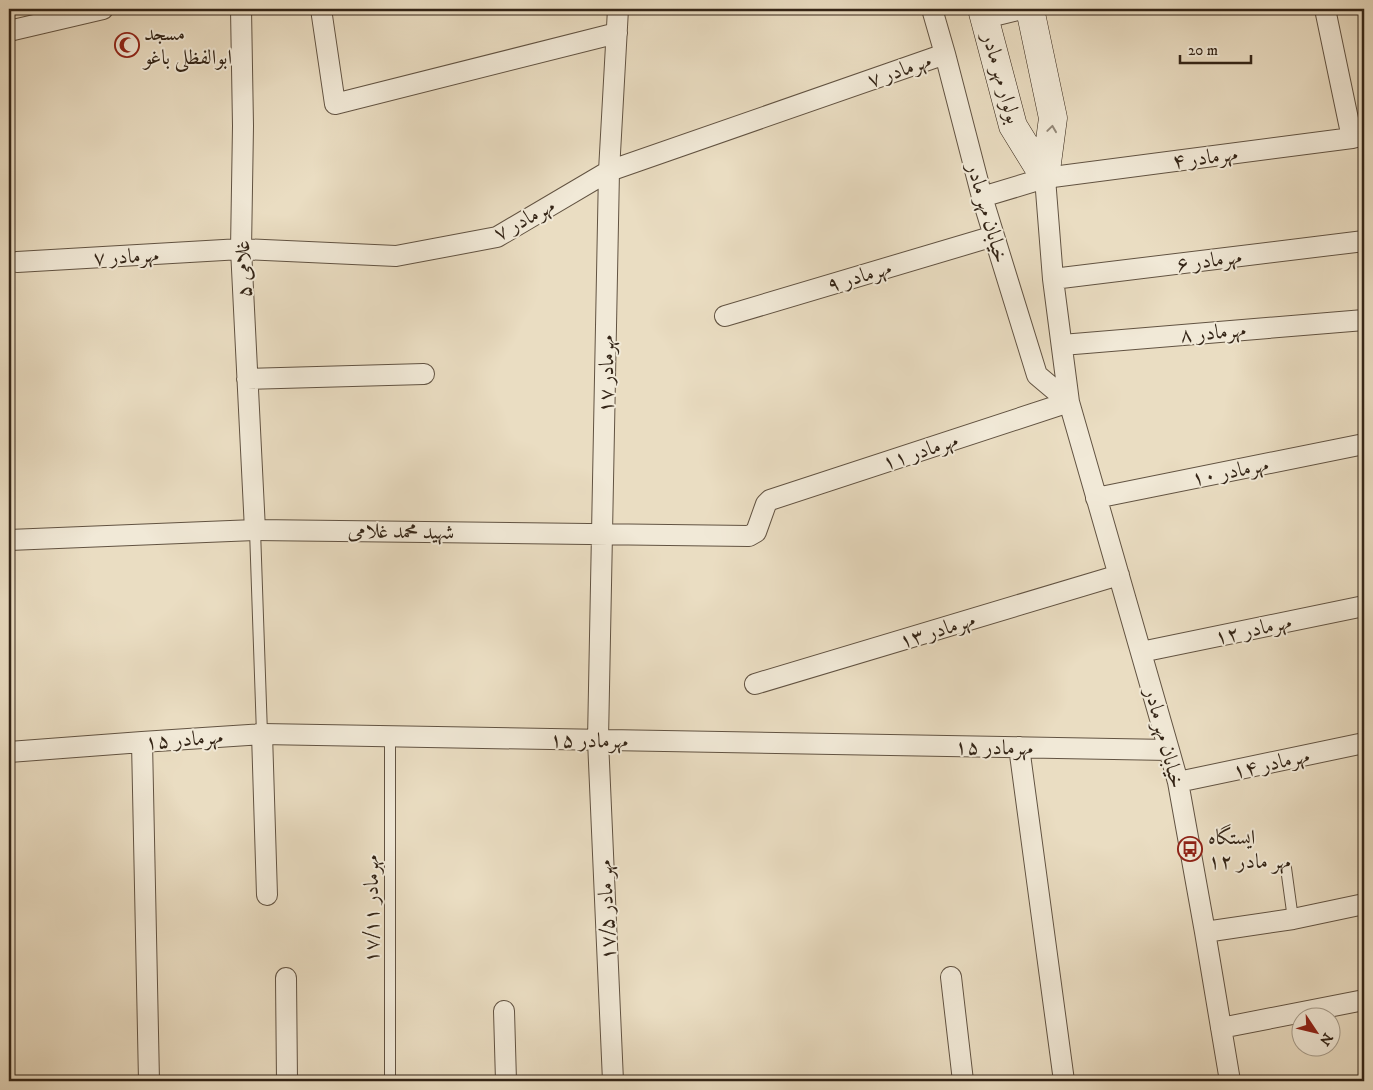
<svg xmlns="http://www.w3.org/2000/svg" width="1373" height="1090" font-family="'IM FELL DW Pica',Amiri,serif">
<rect width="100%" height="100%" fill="#eaddc2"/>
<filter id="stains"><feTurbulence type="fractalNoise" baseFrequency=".004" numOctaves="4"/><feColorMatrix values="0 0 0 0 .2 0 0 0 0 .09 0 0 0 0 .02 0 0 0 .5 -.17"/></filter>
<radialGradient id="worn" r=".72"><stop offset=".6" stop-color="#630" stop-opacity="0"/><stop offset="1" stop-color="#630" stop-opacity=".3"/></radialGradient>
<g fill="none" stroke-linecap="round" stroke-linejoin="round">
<defs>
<path id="lane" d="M 255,530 L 262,734
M 390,736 L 390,1081
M 1286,868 L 1293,919"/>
<path id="street" d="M 241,9 L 243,126 L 241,249 L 255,530
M 321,9 L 335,104 L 617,33
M 932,9 L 945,54 L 982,197 L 1037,375 L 1069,402
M 1325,9 L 1352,138
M 985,18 L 1022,9
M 9,31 L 103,9
M 1045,178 L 1053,279 L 1069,402 L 1169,750 L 1178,782 L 1205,932 L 1230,1081
M 982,197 L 1045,178 L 1352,138 L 1364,135
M 17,262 L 241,249 L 396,256 L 497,237 L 609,171 L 945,54
M 1053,279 L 1364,241
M 725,316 L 994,236
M 1062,345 L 1364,320
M 247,379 L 424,374
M 1096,498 L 1364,444
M 9,540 L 255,530 L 749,536 L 756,532 L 766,504 L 770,500 L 1069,402
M 1141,652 L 1364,606
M 755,684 L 1119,575
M 262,734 L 267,895
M 142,742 L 149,1081
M 1019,747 L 1064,1081
M 9,752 L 142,742 L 262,734 L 1169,750
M 1178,782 L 1364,743
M 1205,932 L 1293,919 L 1364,904
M 951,977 L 963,1081
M 286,978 L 287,1081
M 504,1011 L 506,1081
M 1221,1028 L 1364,1000
M 613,1081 L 598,740 L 609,171 L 618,9"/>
<path id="secondary" d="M 982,9 L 1013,126 L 1045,178
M 1030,9 L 1053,118 L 1045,178"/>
</defs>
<use href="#lane" stroke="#625342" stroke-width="12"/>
<use href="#street" stroke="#625342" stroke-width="22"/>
<use href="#secondary" stroke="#342517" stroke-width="29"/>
<path stroke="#342517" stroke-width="3" stroke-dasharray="4 2.5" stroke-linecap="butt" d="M 9,225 L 13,242"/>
<use href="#lane" stroke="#f1e9d7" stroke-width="10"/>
<use href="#street" stroke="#f1e9d7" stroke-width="20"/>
<use href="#secondary" stroke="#f1e9d7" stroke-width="28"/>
</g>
<defs><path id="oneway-chevron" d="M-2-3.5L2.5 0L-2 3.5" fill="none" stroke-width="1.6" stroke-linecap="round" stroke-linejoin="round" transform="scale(1.25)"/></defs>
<use stroke="#928777" href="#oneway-chevron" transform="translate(1052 129) rotate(-82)"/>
<defs>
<symbol id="mosque-ring" viewBox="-11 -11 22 22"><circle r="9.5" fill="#f1e9d7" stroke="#8f2418" stroke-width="1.5"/><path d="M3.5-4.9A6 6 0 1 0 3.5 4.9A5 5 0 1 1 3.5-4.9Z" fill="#8f2418"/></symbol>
<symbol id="bus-ring" viewBox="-11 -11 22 22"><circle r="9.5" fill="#f1e9d7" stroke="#8f2418" stroke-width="1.5"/><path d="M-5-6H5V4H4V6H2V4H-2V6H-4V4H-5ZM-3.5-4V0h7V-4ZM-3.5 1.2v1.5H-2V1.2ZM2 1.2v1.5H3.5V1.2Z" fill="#8f2418"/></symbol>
</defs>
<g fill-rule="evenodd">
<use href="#mosque-ring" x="113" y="31" width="28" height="28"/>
<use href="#bus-ring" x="1176" y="835" width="28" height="28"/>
</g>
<g text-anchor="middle" stroke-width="4" stroke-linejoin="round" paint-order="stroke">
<g font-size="21" fill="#342517" stroke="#f1e9d7" text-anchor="start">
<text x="144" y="40">مسجد<tspan x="144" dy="24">ابوالفظلی باغو</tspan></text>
<text x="1208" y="844">ایستگاه<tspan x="1208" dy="24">مهر مادر ۱۲</tspan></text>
</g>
<g font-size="21" fill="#342517" stroke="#f1e9d7">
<text transform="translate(899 70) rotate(-19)" y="7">مهرمادر ۷</text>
<text transform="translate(1002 78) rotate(74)" y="7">بولوار مهر مادر</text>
<text transform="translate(1205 157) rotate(-7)" y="7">مهرمادر ۴</text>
<text transform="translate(988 213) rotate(74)" y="7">خیابان مهر مادر</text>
<text transform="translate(524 219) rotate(-28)" y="7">مهرمادر ۷</text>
<text transform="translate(126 256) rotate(-3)" y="7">مهرمادر ۷</text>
<text transform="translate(1209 260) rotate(-7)" y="7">مهرمادر ۶</text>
<text transform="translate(243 269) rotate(-92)" y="7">غلامی ۵</text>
<text transform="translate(859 276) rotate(-16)" y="7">مهرمادر ۹</text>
<text transform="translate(1213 332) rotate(-5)" y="7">مهرمادر ۸</text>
<text transform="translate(606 374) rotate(-89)" y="7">مهرمادر ۱۷</text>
<text transform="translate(920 451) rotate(-18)" y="7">مهرمادر ۱۱</text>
<text transform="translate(1230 471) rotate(-11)" y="7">مهرمادر ۱۰</text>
<text transform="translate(401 531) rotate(1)" y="7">شهید محمد غلامی</text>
<text transform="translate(1253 629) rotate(-12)" y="7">مهرمادر ۱۲</text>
<text transform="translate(937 630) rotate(-17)" y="7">مهرمادر ۱۳</text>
<text transform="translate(1165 738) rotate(75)" y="7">خیابان مهر مادر</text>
<text transform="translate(184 739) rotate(-4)" y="7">مهرمادر ۱۵</text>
<text transform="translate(589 740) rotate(1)" y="7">مهرمادر ۱۵</text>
<text transform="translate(994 747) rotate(1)" y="7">مهرمادر ۱۵</text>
<text transform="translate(1271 763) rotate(-12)" y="7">مهرمادر ۱۴</text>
<text transform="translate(371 909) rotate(-90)" y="7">مهرمادر ۱۷/۱۱</text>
<text transform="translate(606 910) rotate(-92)" y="7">مهر مادر ۱۷/۵</text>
</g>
</g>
<rect width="1373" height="1090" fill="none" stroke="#eaddc2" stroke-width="30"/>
<rect x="10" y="10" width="1353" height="1070" fill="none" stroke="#342517" stroke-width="2.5"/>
<rect x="15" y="15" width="1343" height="1060" fill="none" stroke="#342517"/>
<g transform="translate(1316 1032) rotate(125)"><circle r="24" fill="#f1e9d7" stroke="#a59b8a"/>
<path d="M0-4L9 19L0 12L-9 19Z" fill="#8f2418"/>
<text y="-8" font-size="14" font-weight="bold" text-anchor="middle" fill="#342517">N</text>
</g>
<path d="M1180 55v8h71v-8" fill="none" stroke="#342517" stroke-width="2.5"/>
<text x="1188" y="55" font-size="15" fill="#342517" stroke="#f1e9d7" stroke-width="4" paint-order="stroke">20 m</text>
<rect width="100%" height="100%" filter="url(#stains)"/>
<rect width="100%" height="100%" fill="url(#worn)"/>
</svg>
